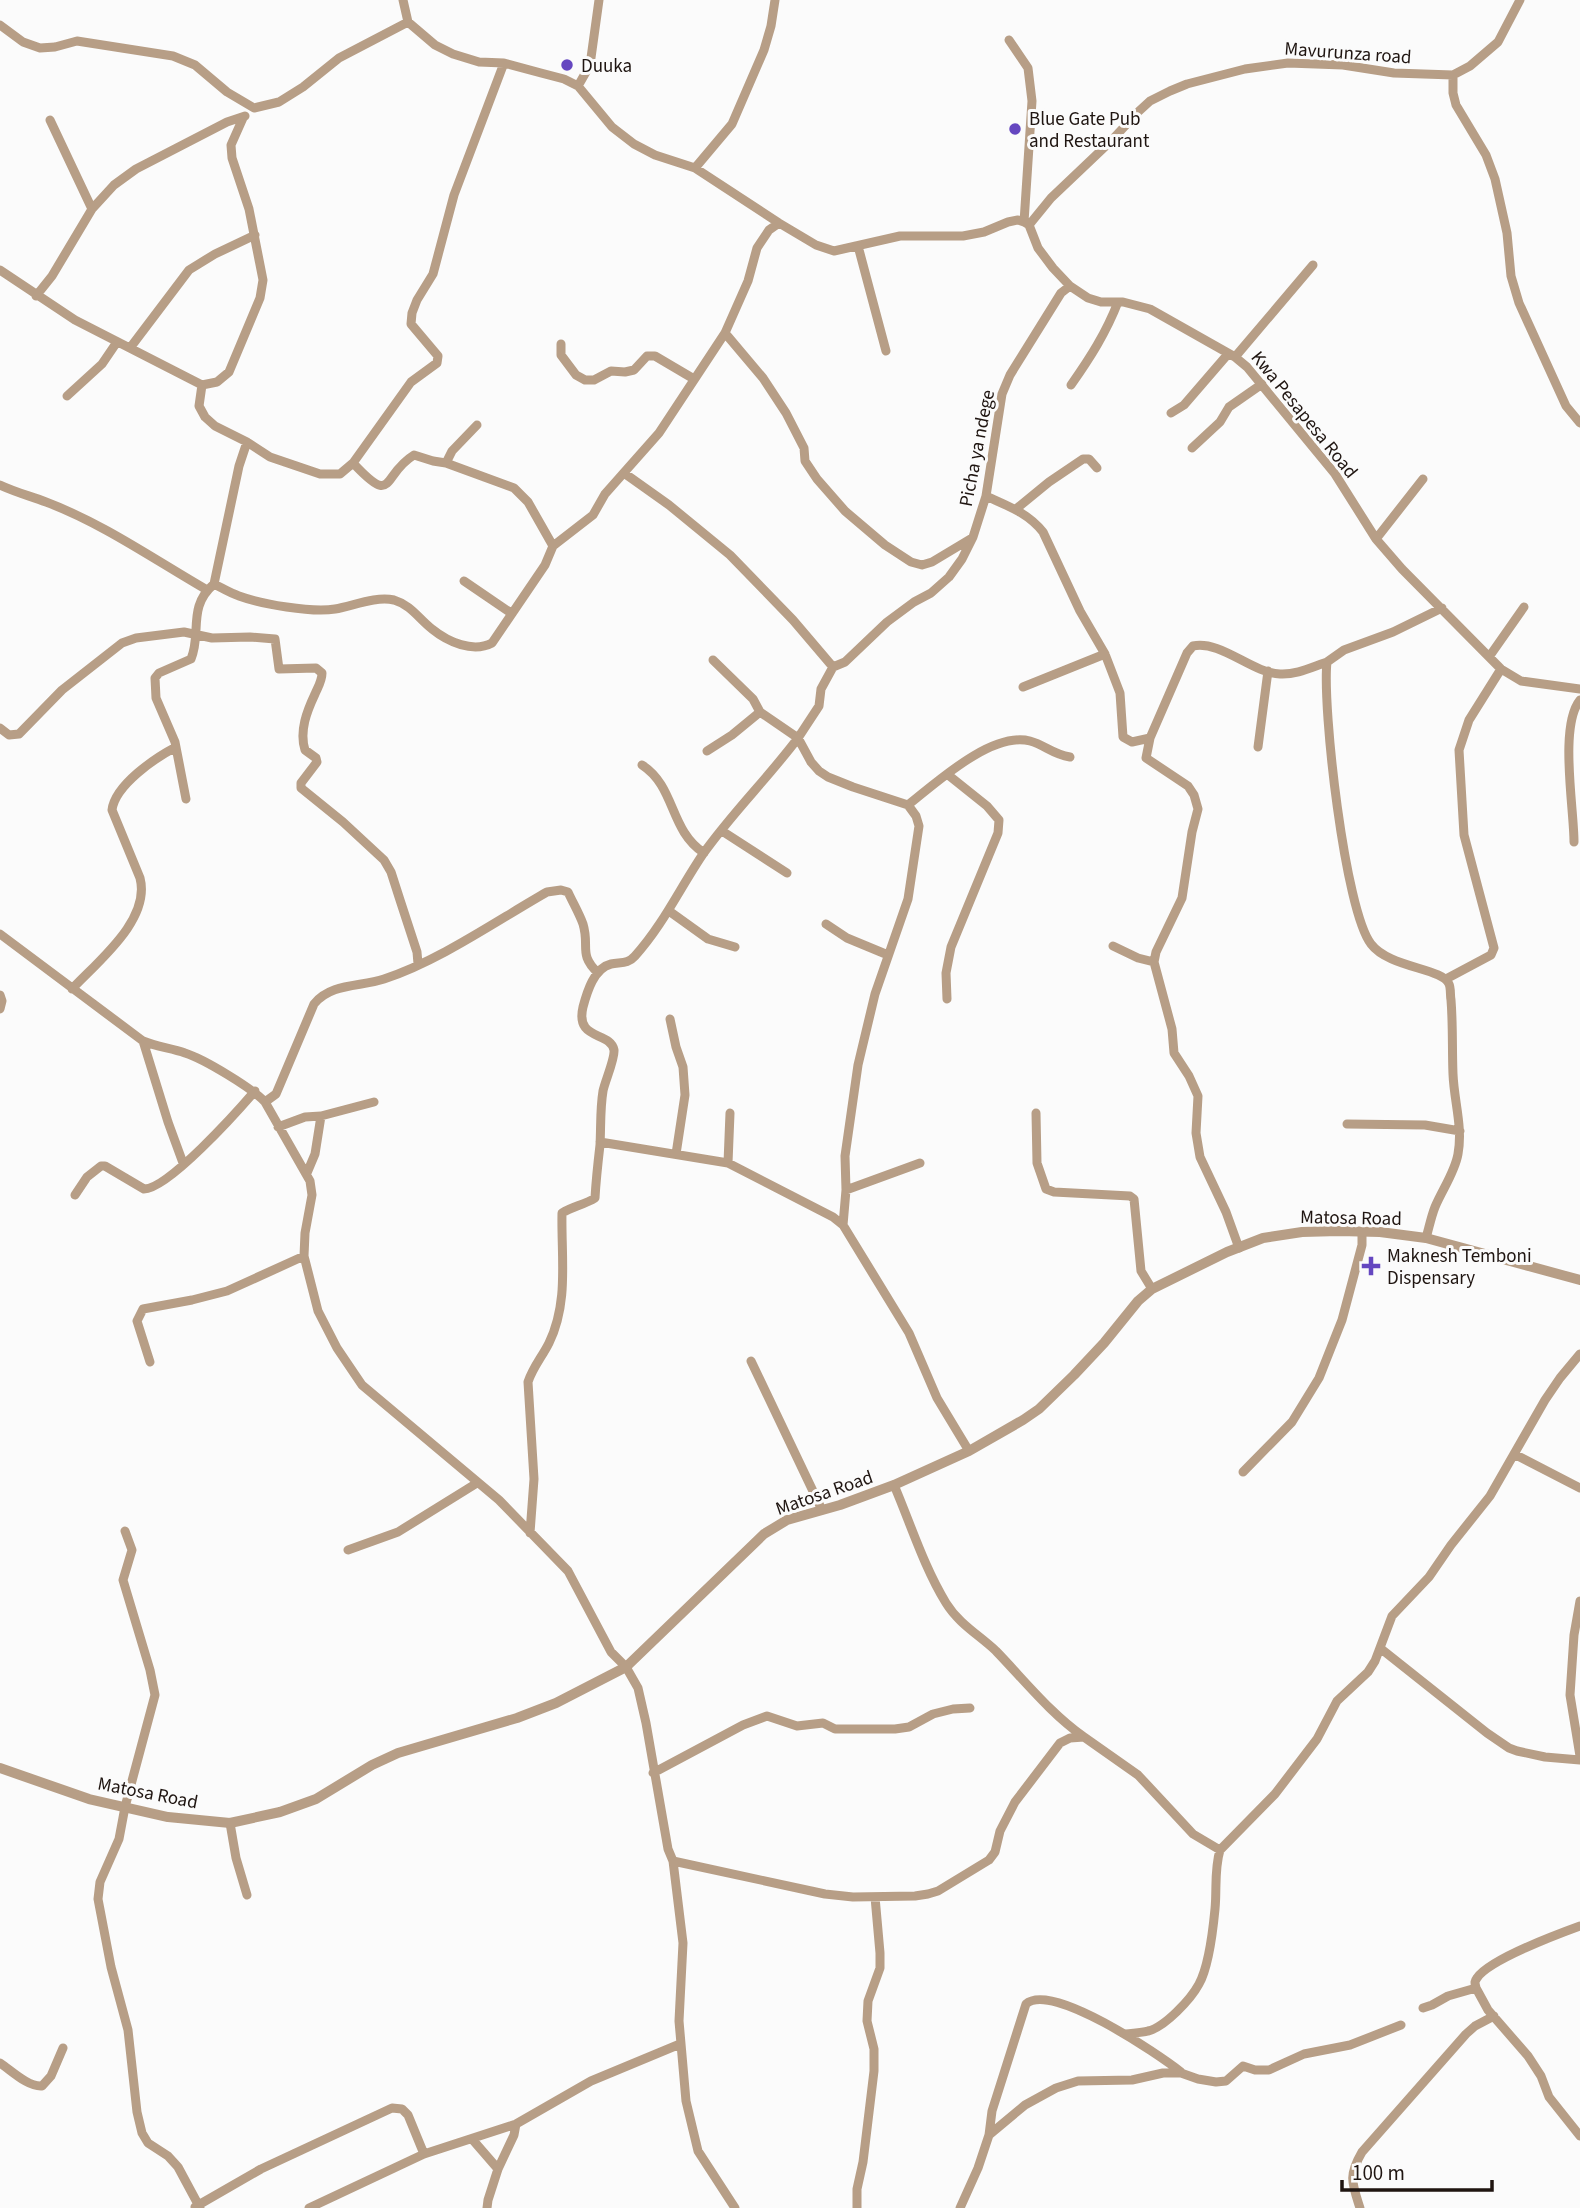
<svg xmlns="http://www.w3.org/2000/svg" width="1580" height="2208" font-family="'Source Sans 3',sans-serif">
<rect width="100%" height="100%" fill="#fbfbfb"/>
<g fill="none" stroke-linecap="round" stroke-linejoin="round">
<path stroke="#b79e86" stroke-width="9" d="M 403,0 L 408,22
M 0,25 L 23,42 L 40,48 L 55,47 L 77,41 L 173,56 L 195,65 L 227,92 L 254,108 L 279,102 L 303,87 L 339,58 L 408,22 L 435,45 L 453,54 L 479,62 L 504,63 L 541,73 L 564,79 L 578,86 L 612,127 L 634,144 L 655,155 L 695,168 L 779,223 L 816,245 L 834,251 L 900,236 L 963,236 L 984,232 L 1008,222 L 1018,220 L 1024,222 L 1029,225 L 1038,248 L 1053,268 L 1070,286 L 1088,298 L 1101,302 L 1123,302 L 1150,309 L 1235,357 L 1247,367 L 1335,474 L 1376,539 L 1402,569 L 1501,669 L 1521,681 L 1580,689
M 1009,40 L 1028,68 L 1032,101 L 1024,222
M 1453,75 L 1453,93 L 1456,105 L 1486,155 L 1495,179 L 1507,233 L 1511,276 L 1519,303 L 1566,406 L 1580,423
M 578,86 L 590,65 L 599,0
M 50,120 L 92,209
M 695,168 L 732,124 L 764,50 L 771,26 L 775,0
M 1029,225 L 1051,198 L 1111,141 L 1138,112 L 1150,101 L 1170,91 L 1187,84 L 1245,69 L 1288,63 L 1343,65 L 1394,73 L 1453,75 L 1470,66 L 1498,42 L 1520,0
M 858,246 L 886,351
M 0,270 L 75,320 L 202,385 L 199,406 L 205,417 L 215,426 L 247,442 L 270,457 L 320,474 L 340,474 L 353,463 L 411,382 L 437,363 L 438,356 L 411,324 L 412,313 L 417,300 L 433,274 L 454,195 L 504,63
M 36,296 L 52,276 L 92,209 L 114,185 L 136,169 L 227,122 L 245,116
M 725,333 L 763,378 L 786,413 L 804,448 L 805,461 L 817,479 L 845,511 L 885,545 L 911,562 L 922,565 L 932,562 L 972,538
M 561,344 L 561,355 L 576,375 L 585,380 L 594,380 L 611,371 L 625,372 L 634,370 L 647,356 L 655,356 L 694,379
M 130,348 L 189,270 L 215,254 L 255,235
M 1235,357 L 1313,265
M 202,385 L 217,382 L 229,372 L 260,298 L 263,280 L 249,209 L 232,158 L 231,145 L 243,118
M 1071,385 C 1090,358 1106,333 1118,302
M 67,396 L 102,364 L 117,342
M 1171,413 L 1184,405 L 1228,354
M 1192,448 L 1220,422 L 1229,407 L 1262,384
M 353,463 C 395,508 381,475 414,455 L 433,461 L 446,463 L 514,488 L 528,502 L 553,546
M 446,463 L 452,451 L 477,425
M 624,473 L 669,505 L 730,555 L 793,620 L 833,667 L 845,662 L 887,622 L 914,602 L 931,593 L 949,577 L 962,559 L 973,537 L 986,496 L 1002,394 L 1010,375 L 1061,293 L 1070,286
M 0,485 C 15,492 30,496 46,502 C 102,523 155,560 207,590
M 986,496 C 1008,506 1028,513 1043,532 L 1080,611 L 1105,654 L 1120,693 L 1123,737 L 1132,742 L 1150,738
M 1016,509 L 1049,482 L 1083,459 L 1089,459 L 1097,468
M 1376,539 L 1423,479
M 464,581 L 511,613
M 214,584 C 222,588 230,593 239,596 C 261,604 312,613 335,609 C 353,606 375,596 394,600 C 411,605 419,619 432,629 C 448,642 473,653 492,643 L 545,565 L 553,546 L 593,515 L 605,494 L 659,433 L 725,333 L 748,281 L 757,248 L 769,230 L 779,223
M 1489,657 L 1524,607
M 833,667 L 821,689 L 819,706 L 798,738 L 811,762 L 819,771 L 828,777 L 853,787 L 908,805 L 916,816 L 919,826 L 908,899 L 875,994 L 858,1065 L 845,1156 L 846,1190 L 843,1225
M 1023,687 L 1105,654
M 0,728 L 9,735 L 19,734 L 62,690 L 122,643 L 136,638 L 184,632 L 212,638 L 250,637 L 275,639 L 279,669 L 316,668 L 322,673 C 322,681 318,687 315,694 C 307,711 299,731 305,750 L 316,758 L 317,762 L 301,783 L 301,788 L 343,822 L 384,860 L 391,872 L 400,900 L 417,952 L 418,964
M 1258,747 L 1268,671
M 707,751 L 732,735 L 760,712
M 642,765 C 676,787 669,830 704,853
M 947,774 L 987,806 L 999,820 L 998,833 L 951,947 L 946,973 L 947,999
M 186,799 L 175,742 L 156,698 L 155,678 L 159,673 L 191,659 C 202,633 187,607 214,584 L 239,466 L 247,442
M 908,805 C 936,783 992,731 1030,741 C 1045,745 1052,754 1070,757
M 722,831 L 787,873
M 1574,842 C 1574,808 1559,726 1580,700
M 669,911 L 708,939 L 735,947
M 826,924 L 847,938 L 888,955
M 0,934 L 143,1041 C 157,1047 171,1048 185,1053 C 204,1059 252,1088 265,1102 L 310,1181 L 312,1195 L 305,1233 L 304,1256 L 318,1311 L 337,1348 L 362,1385 L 499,1500 L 568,1571 L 611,1652 L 626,1667 L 638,1688 L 646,1723 L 668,1849 L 673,1861 L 683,1943 L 679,2021 L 686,2101 L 698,2151 L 735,2208
M 1113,946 L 1138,958 L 1154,962
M 1446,979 L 1491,955 L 1494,948 L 1464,835 L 1459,750 L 1469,720 L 1501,669
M 72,989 C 97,962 151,920 140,878 L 112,810 C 115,785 155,758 176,747
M 0,995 L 2,1001 L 0,1009
M 670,1019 L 676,1047 L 683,1067 L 685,1095 L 676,1154
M 143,1041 L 168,1122 L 183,1163
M 265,1102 L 276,1094 L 314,1004 C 331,983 360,987 384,979 C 439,961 496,921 547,892 L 561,890 L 568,892 C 573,903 579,913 583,924 C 590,947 578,954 598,973
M 1036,1113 L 1037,1163 L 1046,1189 L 1054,1192 L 1130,1196 L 1134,1199 L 1141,1271 L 1152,1289
M 1347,1124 L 1425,1125 L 1460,1131
M 278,1127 L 305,1117 L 321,1116
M 600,1142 L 728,1163 L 833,1217 L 843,1225 L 909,1333 L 937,1398 L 969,1451
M 728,1163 L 730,1113
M 307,1173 L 315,1154 L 321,1116 L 374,1102
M 846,1190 L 920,1163
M 75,1195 L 87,1177 L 101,1166 L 105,1166 L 144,1189 C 168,1189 237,1112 255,1091
M 1426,1238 C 1429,1228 1431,1217 1435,1207 C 1442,1190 1455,1172 1458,1154 C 1463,1127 1454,1101 1453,1074 C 1452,1049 1453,1025 1451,1000 C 1450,995 1451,988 1449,984 C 1443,968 1389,968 1371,944 C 1345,911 1322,707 1327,662 L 1344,650 L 1393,632 L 1442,608
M 1239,1248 L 1226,1212 L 1200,1157 L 1196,1133 L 1198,1096 L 1189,1076 L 1174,1053 L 1172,1029 L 1154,962 L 1156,952 L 1182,898 L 1192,832 L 1198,809 L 1194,795 L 1188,786 L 1146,758 L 1150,738 L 1187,653 L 1193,646 C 1221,640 1252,673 1280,674 C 1296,675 1312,667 1327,662
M 751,1361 L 822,1510
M 150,1362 L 137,1321 L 143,1309 L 192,1300 L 227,1291 L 304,1256
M 1514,1454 L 1580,1488
M 1243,1472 L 1292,1422 L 1319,1378 L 1342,1320 L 1362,1245 L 1362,1232
M 894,1485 C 911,1525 924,1567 946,1603 C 959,1624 979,1635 996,1651 C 1025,1681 1050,1713 1084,1737
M 125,1531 L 132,1550 L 123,1580 L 150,1670 L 155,1695 L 125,1807 L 119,1839 L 100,1882 L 98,1899 L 111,1967 L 128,2030 L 137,2112 L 142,2133 L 148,2143 L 168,2156 L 178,2167 L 200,2208
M 530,1533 L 534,1479 L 528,1382 C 533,1367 542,1357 549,1343 C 569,1302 561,1257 562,1213 C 573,1206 584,1205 595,1198 C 596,1180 598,1162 600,1145 C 601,1127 600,1109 603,1091 C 605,1081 615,1059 614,1050 C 610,1031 575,1041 583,1007 C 587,992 594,968 611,964 C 621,962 628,964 635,956 C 663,925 680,888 703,854 C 732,813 768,778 798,738 L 760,712 L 753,699 L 713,660
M 348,1550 L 398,1532 L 477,1483
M 1580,1601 L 1574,1635 L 1570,1695 L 1580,1756
M 1380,1648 L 1487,1733 L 1509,1748 L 1517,1751 L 1545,1757 L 1580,1760
M 653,1773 L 743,1725 L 767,1716 L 797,1726 L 823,1723 L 835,1729 L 895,1729 L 909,1727 L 933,1714 L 953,1709 L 970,1708
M 230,1823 L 236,1858 L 247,1895
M 673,1861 L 825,1894 L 853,1897 L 915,1896 L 928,1894 L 938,1891 L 989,1860 L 995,1852 L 1000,1831 L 1015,1802 L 1060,1743 L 1070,1738 L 1084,1737 L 1138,1775 L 1193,1834 L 1220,1850 L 1275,1794 L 1317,1739 L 1337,1701 L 1368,1672 L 1375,1661 L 1392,1616 L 1429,1577 L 1451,1545 L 1490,1496 L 1545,1400 L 1560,1378 L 1580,1354
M 1476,1988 L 1488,2010 L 1528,2056 L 1541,2076 L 1549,2097 L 1580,2136
M 1423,2008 L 1432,2005 L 1448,1996 L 1476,1988 C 1475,1983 1474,1982 1477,1978 C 1489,1960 1558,1934 1580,1926
M 1126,2034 C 1133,2033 1141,2033 1148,2031 C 1165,2027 1191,1999 1199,1984 C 1209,1966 1213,1930 1215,1909 C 1217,1889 1214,1870 1220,1850
M 0,2063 C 12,2071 28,2087 42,2086 L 51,2076 L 63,2048
M 989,2135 L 992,2111 L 1026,2004 C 1051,1981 1158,2054 1181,2072
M 472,2139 L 498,2169 L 488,2200 L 487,2208
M 498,2169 L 514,2135 L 516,2124
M 195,2207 L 261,2169 L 392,2108 L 402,2109 L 408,2115 L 424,2154
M 309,2208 L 424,2154 L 516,2124 L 591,2081 L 680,2044
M 857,2208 L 857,2189 L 863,2162 L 874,2071 L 874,2049 L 867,2021 L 868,2001 L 880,1968 L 880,1953 L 875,1897
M 960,2208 L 978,2168 L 989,2135 L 1025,2105 L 1056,2088 L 1078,2081 L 1132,2080 L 1163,2073 L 1181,2073 L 1198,2079 L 1216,2082 L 1226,2081 L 1243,2066 L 1255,2070 L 1269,2070 L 1304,2054 L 1350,2045 L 1401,2025
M 1360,2208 C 1352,2183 1348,2176 1362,2152 L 1466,2034 L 1475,2026 L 1494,2016"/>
<path stroke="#b79e86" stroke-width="10" d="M 0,1768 L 89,1799 L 168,1817 L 230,1823 L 280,1812 L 316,1799 L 372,1765 L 398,1753 L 517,1718 L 556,1703 L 626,1667 L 764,1534 L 787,1520 L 840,1505 L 894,1485 L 969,1451 L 1023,1420 L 1039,1409 L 1074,1375 L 1104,1343 L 1138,1301 L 1152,1289 L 1227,1252 L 1263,1238 L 1302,1232 L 1339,1231 L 1380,1232 L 1426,1238 L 1580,1280"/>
</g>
<g fill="#6547c0" stroke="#fbfbfb" stroke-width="2.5">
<circle cx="567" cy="65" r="7"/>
<circle cx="1015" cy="129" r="7"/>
<path d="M1367.5 1255.5h7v7h7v7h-7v7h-7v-7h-7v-7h7z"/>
</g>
<g text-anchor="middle" stroke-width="6" stroke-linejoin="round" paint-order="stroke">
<g font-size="19" fill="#1f1511" stroke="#fbfbfb">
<text transform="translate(1348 52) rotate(4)" y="7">Mavurunza road</text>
<text transform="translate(1305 414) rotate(51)" y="7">Kwa Pesapesa Road</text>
<text transform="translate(976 448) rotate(-79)" y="7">Picha ya ndege</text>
<text transform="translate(1351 1217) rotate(1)" y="7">Matosa Road</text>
<text transform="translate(824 1492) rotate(-19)" y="7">Matosa Road</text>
<text transform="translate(148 1792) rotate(11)" y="7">Matosa Road</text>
</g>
<g font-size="19" fill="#1f1511" stroke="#fbfbfb" text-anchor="start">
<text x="581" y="72">Duuka</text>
<text x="1029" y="125">Blue Gate Pub<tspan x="1029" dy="22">and Restaurant</tspan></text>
<text x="1387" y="1262">Maknesh Temboni<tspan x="1387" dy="22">Dispensary</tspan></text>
</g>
</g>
<path d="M1342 2180v10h150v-10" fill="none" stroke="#1f1511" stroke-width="3.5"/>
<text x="1352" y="2180" font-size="21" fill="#1f1511" stroke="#fbfbfb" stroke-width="5" paint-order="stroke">100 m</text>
</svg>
